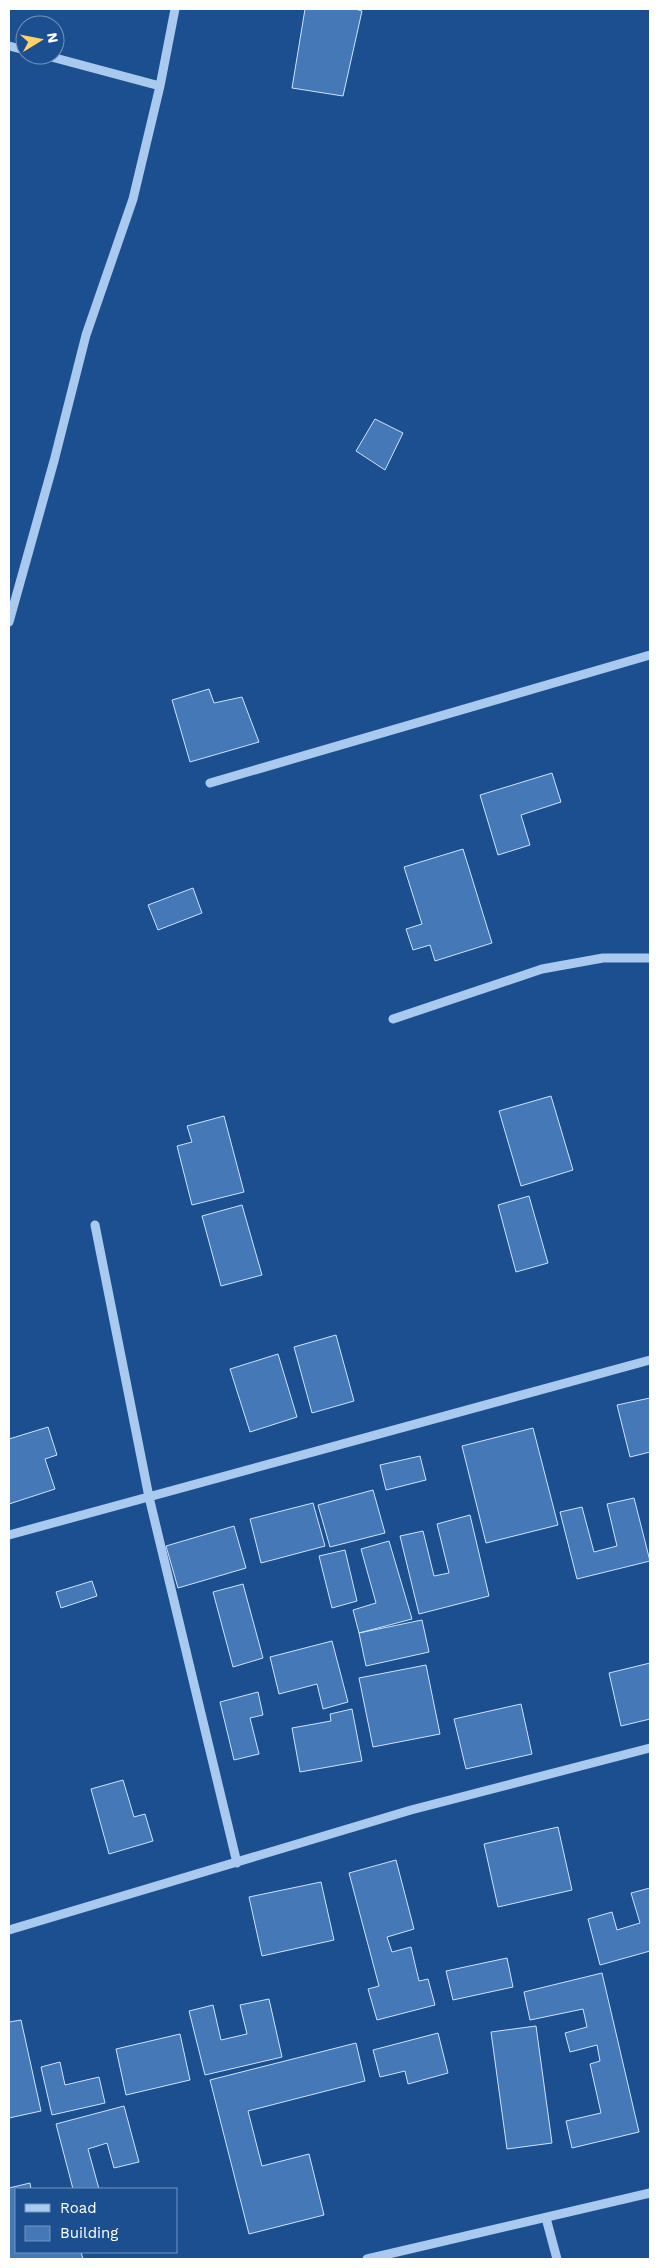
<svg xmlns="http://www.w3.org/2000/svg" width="659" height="2268" font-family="'Work Sans',sans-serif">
<rect width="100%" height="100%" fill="#1b4f8f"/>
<path fill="#4478b7" stroke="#cfe3fa" d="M 305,9 L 355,9 L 362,11 L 343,96 L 292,88 Z
M 375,419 L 403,433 L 385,470 L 356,451 Z
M 209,689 L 214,703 L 242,697 L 259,742 L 190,762 L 172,700 Z
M 552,773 L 561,802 L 521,815 L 530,845 L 498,855 L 480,795 Z
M 463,849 L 492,943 L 435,961 L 430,945 L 413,950 L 406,929 L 422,924 L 404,867 Z
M 193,888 L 202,913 L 158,930 L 148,905 Z
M 551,1096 L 573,1170 L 521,1186 L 499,1111 Z
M 224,1116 L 244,1192 L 192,1205 L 177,1146 L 192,1142 L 187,1126 Z
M 529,1196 L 548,1263 L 516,1272 L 498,1205 Z
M 242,1205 L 262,1275 L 221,1286 L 202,1216 Z
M 336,1335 L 354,1401 L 312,1413 L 294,1347 Z
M 278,1354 L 297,1417 L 250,1432 L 230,1369 Z
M 650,1398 L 650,1452 L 630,1457 L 617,1405 Z
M 48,1427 L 57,1455 L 45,1459 L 55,1489 L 9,1504 L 9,1439 Z
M 533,1428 L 558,1525 L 486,1543 L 462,1446 Z
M 420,1456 L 426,1480 L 386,1490 L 380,1465 Z
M 373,1490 L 385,1533 L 330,1547 L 318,1505 Z
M 634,1498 L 650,1561 L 577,1579 L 560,1512 L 582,1507 L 594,1552 L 617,1546 L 607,1504 Z
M 313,1503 L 325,1546 L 261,1563 L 250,1519 Z
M 470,1515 L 489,1596 L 419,1614 L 400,1536 L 423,1531 L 434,1576 L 449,1573 L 437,1524 Z
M 234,1526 L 246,1568 L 178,1588 L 166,1546 Z
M 389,1541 L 412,1619 L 359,1633 L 353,1610 L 376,1603 L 361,1549 Z
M 345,1550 L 357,1601 L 332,1608 L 319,1556 Z
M 92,1581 L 97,1596 L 61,1608 L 56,1592 Z
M 243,1584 L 263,1658 L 233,1667 L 213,1592 Z
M 422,1620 L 429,1652 L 366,1666 L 359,1633 Z
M 332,1641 L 348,1702 L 323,1709 L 317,1684 L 279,1694 L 270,1657 Z
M 650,1663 L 650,1719 L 621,1726 L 609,1673 Z
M 426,1665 L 440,1734 L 373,1747 L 359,1678 Z
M 258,1692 L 263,1715 L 250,1718 L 259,1754 L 234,1760 L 220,1702 Z
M 521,1704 L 532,1754 L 466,1769 L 454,1719 Z
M 352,1709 L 362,1761 L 300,1772 L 292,1728 L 331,1721 L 330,1714 Z
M 123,1780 L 134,1817 L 145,1814 L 153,1841 L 109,1854 L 91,1789 Z
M 558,1827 L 572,1890 L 498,1907 L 484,1844 Z
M 396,1860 L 414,1929 L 387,1937 L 392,1952 L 411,1947 L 419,1981 L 428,1979 L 435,2005 L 377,2020 L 368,1989 L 379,1986 L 349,1873 Z
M 321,1882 L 334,1940 L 262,1956 L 249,1897 Z
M 650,1888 L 650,1951 L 600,1965 L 588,1919 L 612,1912 L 617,1930 L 640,1923 L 631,1893 Z
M 507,1958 L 513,1987 L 453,2000 L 446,1971 Z
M 602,1973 L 639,2132 L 572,2148 L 566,2121 L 601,2113 L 590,2064 L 600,2061 L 597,2045 L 570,2052 L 565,2033 L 587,2027 L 583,2009 L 530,2020 L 524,1992 Z
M 269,1999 L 282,2057 L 205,2075 L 189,2011 L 213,2005 L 221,2040 L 247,2034 L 240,2005 Z
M 21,2020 L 41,2111 L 9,2118 L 9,2022 Z
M 536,2026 L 552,2143 L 507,2149 L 491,2032 Z
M 438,2033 L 448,2073 L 408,2084 L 405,2071 L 380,2077 L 373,2050 Z
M 180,2034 L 190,2080 L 126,2095 L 116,2049 Z
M 356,2043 L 365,2081 L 248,2111 L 262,2166 L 309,2154 L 324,2215 L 249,2234 L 210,2080 Z
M 60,2062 L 65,2085 L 99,2077 L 105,2103 L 52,2115 L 41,2067 Z
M 124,2106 L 139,2162 L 114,2168 L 107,2143 L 88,2149 L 99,2189 L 73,2189 L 56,2124 Z
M 30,2183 L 31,2189 L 16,2189 L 16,2252 L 81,2252 L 83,2259 L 9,2259 L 9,2188 Z"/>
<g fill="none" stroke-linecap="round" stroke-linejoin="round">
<path stroke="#a9c9ee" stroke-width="9" d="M 9,46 L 25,50
M 44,55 L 160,86
M 9,622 L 54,461 L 86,335 L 133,199 L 160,86 L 175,9
M 210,783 L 650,655
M 393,1019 L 542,969 L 603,958 L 650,958
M 95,1225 L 149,1497 L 237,1863
M 9,1535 L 650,1360
M 9,1930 L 411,1810 L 650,1748
M 546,2218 L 557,2259
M 367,2259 L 650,2193"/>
</g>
<rect width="659" height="2268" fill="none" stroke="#ffffff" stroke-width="20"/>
<rect x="15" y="2188" width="162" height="65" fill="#1b4f8f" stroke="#7695bc"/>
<rect x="25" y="2204" width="25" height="8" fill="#a9c9ee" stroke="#7695bc"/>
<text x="60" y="2213" font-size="15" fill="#ffffff">Road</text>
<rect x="25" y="2226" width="25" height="15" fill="#4478b7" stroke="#7695bc"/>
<text x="60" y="2238" font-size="15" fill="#ffffff">Building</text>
<g transform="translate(40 40) rotate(80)"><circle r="24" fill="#1b4f8f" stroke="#7695bc"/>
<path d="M0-4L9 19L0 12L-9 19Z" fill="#ffd166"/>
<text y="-8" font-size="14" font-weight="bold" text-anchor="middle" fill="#ffffff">N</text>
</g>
</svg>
